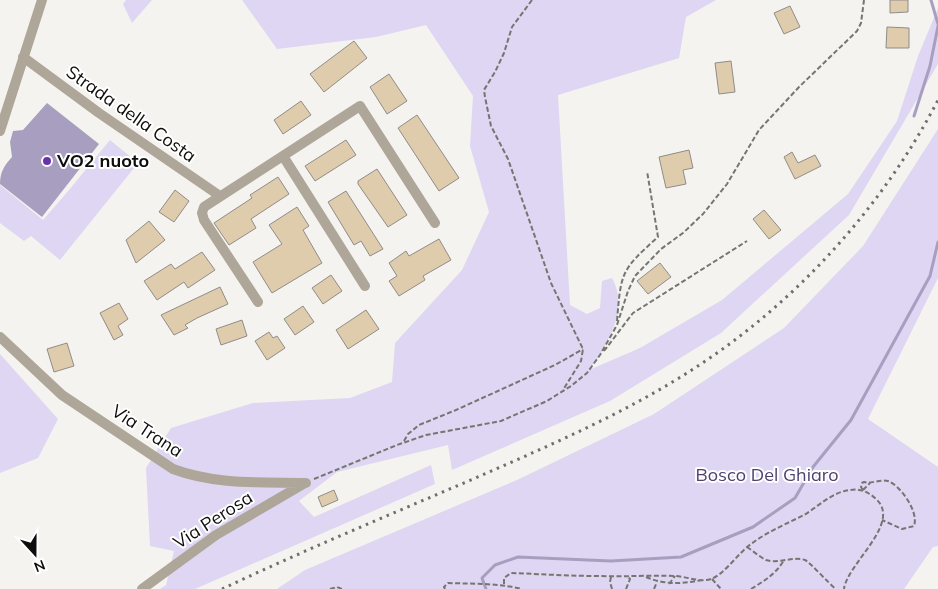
<svg xmlns="http://www.w3.org/2000/svg" width="938" height="589" font-family="Mulish,sans-serif">
<rect width="100%" height="100%" fill="#f5f3ef"/>
<path fill="#ded6f2" d="M 126,0 L 152,0 L 132,23 L 123,4 Z
M 242,0 L 716,0 L 686,17 L 679,58 L 558,95 L 570,305 L 587,314 L 600,308 L 602,281 L 612,278 C 627,306 614,329 600,355 C 597,360 592,365 589,370 L 640,348 L 722,300 L 848,194 L 897,121 L 918,56 L 938,8 L 938,64 L 849,215 L 721,333 L 610,401 L 452,470 L 448,445 L 337,472 L 299,501 L 314,517 L 431,465 L 435,484 L 195,589 L 160,589 L 166,585 L 174,551 L 150,546 L 146,468 L 171,428 L 253,403 L 350,398 L 392,382 L 395,343 L 462,270 L 489,212 L 470,146 L 473,96 L 426,25 L 376,37 L 277,49 Z
M 938,129 L 938,278 L 868,419 L 938,467 L 938,546 L 933,547 L 904,589 L 277,589 L 305,570 L 517,480 L 654,414 L 784,328 L 863,246 Z
M 110,140 L 138,163 L 60,260 L 31,236 L 24,241 L 0,223 L 0,185 L 43,220 L 69,190 Z
M 0,354 L 58,419 L 38,458 L 0,473 Z"/>
<path fill="#a89fc0" d="M 47,103 L 99,144 L 42,217 L 0,184 C 0,172 4,166 12,157 L 10,142 L 13,131 L 23,130 Z"/>
<g fill="none" stroke-linecap="round" stroke-linejoin="round">
<path stroke="#a89fc0" stroke-width="3" d="M 931,0 L 938,24
M 914,116 L 930,66 L 938,26
M 486,589 L 482,578 L 495,565 L 518,557 L 611,561 L 681,557 L 753,527 L 795,498 L 813,467 L 851,420 L 930,276 L 938,242"/>
</g>
<path fill="#dfccac" stroke="#8f8c89" d="M 890,0 L 908,0 L 908,12 L 890,13 Z
M 790,6 L 800,27 L 784,34 L 774,13 Z
M 887,27 L 909,28 L 909,48 L 886,48 Z
M 354,41 L 367,58 L 324,92 L 310,74 Z
M 731,61 L 735,92 L 719,94 L 715,63 Z
M 389,74 L 407,101 L 387,114 L 370,87 Z
M 301,101 L 311,115 L 283,134 L 274,120 Z
M 417,115 L 459,178 L 439,191 L 398,128 Z
M 346,140 L 356,155 L 315,181 L 305,166 Z
M 689,150 L 693,168 L 683,170 L 686,184 L 666,188 L 659,157 Z
M 792,152 L 798,163 L 815,155 L 821,166 L 795,179 L 784,157 Z
M 377,169 L 407,215 L 388,227 L 358,184 L 358,181 Z
M 278,177 L 289,194 L 251,219 L 256,228 L 229,245 L 214,223 L 252,198 L 250,195 Z
M 175,190 L 189,201 L 174,222 L 159,212 Z
M 346,191 L 383,249 L 370,256 L 361,241 L 354,245 L 328,202 Z
M 297,207 L 309,226 L 303,230 L 322,263 L 272,293 L 253,262 L 282,244 L 269,225 Z
M 764,210 L 781,230 L 769,239 L 753,219 Z
M 149,221 L 165,240 L 136,263 L 126,240 Z
M 439,239 L 451,260 L 423,276 L 425,280 L 399,296 L 389,281 L 397,276 L 389,263 L 406,251 L 409,256 Z
M 202,252 L 215,270 L 188,288 L 184,282 L 157,300 L 144,281 L 171,264 L 175,269 Z
M 660,263 L 671,277 L 648,294 L 637,281 Z
M 331,275 L 342,291 L 323,304 L 312,288 Z
M 220,287 L 228,304 L 197,318 L 185,325 L 188,328 L 174,335 L 161,315 Z
M 119,303 L 128,319 L 118,326 L 123,335 L 114,340 L 100,313 Z
M 303,306 L 314,322 L 295,335 L 284,319 Z
M 366,310 L 379,329 L 348,349 L 336,330 Z
M 242,320 L 247,336 L 221,345 L 216,329 Z
M 269,332 L 273,338 L 277,336 L 285,348 L 267,360 L 255,341 Z
M 67,343 L 74,366 L 54,372 L 47,349 Z
M 334,490 L 338,500 L 322,507 L 318,497 Z"/>
<g fill="none" stroke-linecap="round" stroke-linejoin="round">
<path stroke="#757572" stroke-width="2" stroke-dasharray="5 2.5" stroke-linecap="butt" d="M 532,0 L 512,27 L 504,53 L 495,72 L 484,90 L 485,97 L 491,126 L 508,159 L 551,283 L 583,349 L 581,361 L 563,390
M 617,321 C 621,272 621,270 658,237 L 647,171
M 604,351 L 633,313 L 747,241
M 404,441 L 408,434 L 419,425 L 456,410 L 555,365 L 583,349
M 314,479 L 397,445 L 426,435 L 501,421 L 547,401 L 571,386 L 587,373 L 600,355 L 617,325 L 628,291 L 635,276 L 661,249 L 683,233 L 703,214 L 727,184 L 759,130 L 799,87 L 857,31 L 861,23 L 864,0
M 863,490 L 861,487 L 862,483 L 864,482 C 872,484 880,479 888,481 C 901,486 919,512 914,526 L 902,529 L 882,520
M 863,490 L 870,483
M 747,547 C 753,551 760,557 766,560 C 779,564 793,556 805,560 C 810,562 829,584 836,589
M 611,577 L 610,582 L 612,589
M 646,577 C 665,585 682,584 702,580
M 712,579 L 721,589
M 504,584 L 504,578 L 511,573 C 540,574 569,576 598,576 C 624,577 649,575 674,576 C 686,576 700,583 711,579 C 725,574 738,553 751,544 C 767,532 786,524 804,515 C 819,506 832,492 850,490 C 860,488 869,492 877,500 C 901,524 847,564 844,589
M 669,584 L 675,576
M 330,589 L 337,587 L 342,589
M 445,589 L 444,587 L 448,583 C 473,584 498,583 522,589
M 626,589 L 630,579 L 627,576
M 654,589 L 657,582
M 751,589 C 764,581 776,574 784,560"/>
<path stroke="#aea698" stroke-width="10" d="M 23,57 L 99,113 L 220,196
M 0,131 L 42,0
M 283,156 L 365,286
M 258,302 L 204,220 L 202,213 L 204,207 L 360,106 L 435,223
M 0,337 L 62,395 L 173,469 C 216,485 260,482 306,483
M 142,589 L 216,535 L 305,483"/>
<path stroke="#6f6e6b" stroke-width="3" stroke-dasharray="2.5 5" stroke-linecap="butt" d="M 222,589 C 309,548 399,511 487,473 C 555,443 624,413 687,373 C 792,307 881,210 938,100"/>
</g>
<circle fill="#6633ab" stroke="#fff" stroke-width="2" cx="47" cy="161" r="5"/>
<g text-anchor="middle" stroke-width="4" stroke-linejoin="round" paint-order="stroke">
<g font-size="18" fill="#0d0d0b" stroke="#fff">
<text transform="translate(131 114) rotate(35)" y="6">Strada della Costa</text>
<text transform="translate(147 431) rotate(33)" y="6">Via Trana</text>
<text transform="translate(213 520) rotate(-33)" y="6">Via Perosa</text>
</g>
<g font-size="18" font-weight="bold" fill="#0d0d0b" stroke="#fff" text-anchor="start">
<text x="57" y="167">VO2 nuoto</text>
</g>
<g font-size="18" fill="#50416f" stroke="#fff">
<text x="767" y="481">Bosco Del Ghiaro</text>
</g>
</g>
<g transform="translate(35 554) rotate(159)" stroke="#ffffff" stroke-width="4" paint-order="stroke">
<path d="M0-4L9 19L0 12L-9 19Z" fill="#0d0d0b"/>
<text y="-8" font-size="14" font-weight="bold" text-anchor="middle" fill="#0d0d0b">N</text>
</g>
</svg>
